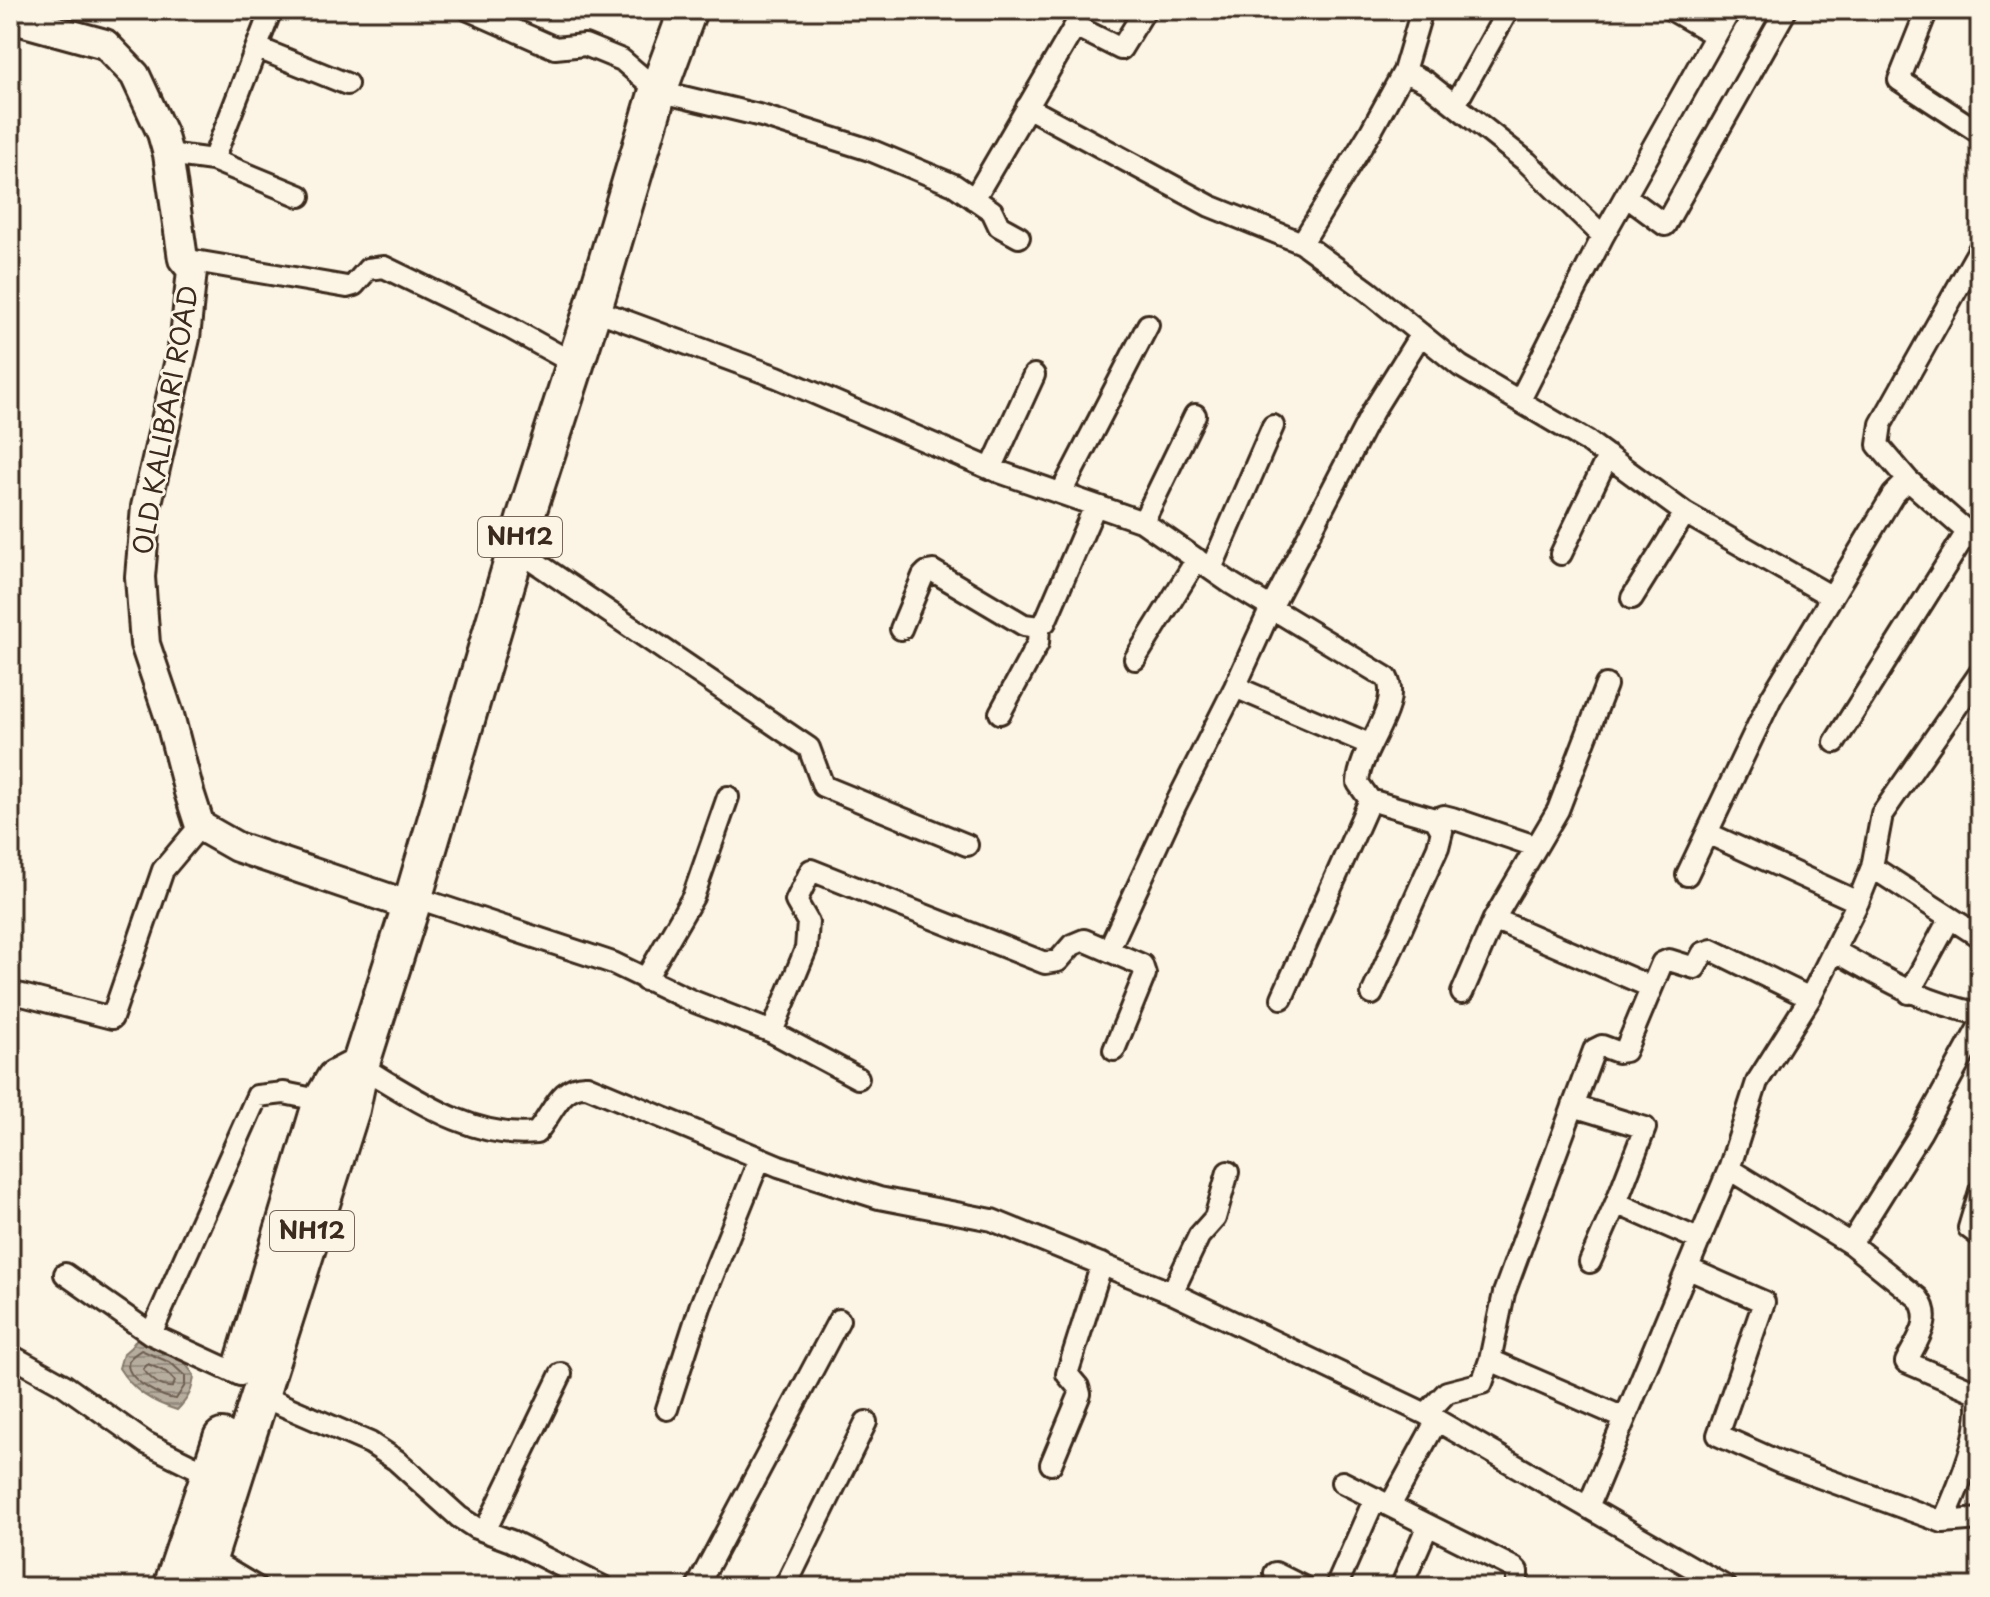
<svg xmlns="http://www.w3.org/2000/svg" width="1990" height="1597" font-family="'Playpen Sans',sans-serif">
<defs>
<pattern id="water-rules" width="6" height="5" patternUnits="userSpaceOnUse" patternTransform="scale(2)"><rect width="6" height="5" fill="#b7ad9e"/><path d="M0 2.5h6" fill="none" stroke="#968d80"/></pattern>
</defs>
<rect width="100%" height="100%" fill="#fcf5e5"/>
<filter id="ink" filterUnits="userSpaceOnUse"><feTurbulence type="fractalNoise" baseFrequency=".0125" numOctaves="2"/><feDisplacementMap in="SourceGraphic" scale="16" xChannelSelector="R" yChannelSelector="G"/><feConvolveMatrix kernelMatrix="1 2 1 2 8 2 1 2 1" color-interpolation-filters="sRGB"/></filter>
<g filter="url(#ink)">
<path fill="url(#water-rules)" stroke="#85796b" stroke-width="2" d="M 138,1337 L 184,1362 L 194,1375 C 193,1390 188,1399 177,1410 C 152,1402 133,1391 119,1368 L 123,1354 L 131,1347 Z"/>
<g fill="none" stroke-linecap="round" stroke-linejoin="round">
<path stroke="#6d5e51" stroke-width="2" d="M 141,1350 L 171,1363 L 185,1376 L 185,1385 L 176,1399 C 162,1398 129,1381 128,1365 C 128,1357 136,1354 141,1350 Z
M 148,1364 L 166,1372 L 175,1381 L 173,1387 C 161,1389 150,1378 143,1369 Z"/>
<defs>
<path id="street" d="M 469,10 L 555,48 L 585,45 L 622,60 L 658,91 L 762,116 L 870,150 L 954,185 L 992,211 L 999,226 L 1019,237
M 1672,10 L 1714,34
M 1927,10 L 1899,80 L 1980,133
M 258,48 L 347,84
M 1404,71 L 1426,82 L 1527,162 L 1603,236
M 1455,105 L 1508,10
M 1027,107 L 1210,206 L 1302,243 L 1368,291 L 1460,366 L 1587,441 L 1685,513 L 1832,597
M 168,154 L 213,160 L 300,196
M 213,160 L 271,10
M 1627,197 L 1665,225 L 1786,10
M 974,199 L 1075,26 L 1121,49 L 1145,10
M 1302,243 L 1371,131 L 1404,71 L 1422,10
M 1980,248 L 1881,424 L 1878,445 L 1908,480 L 1980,543
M 183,259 L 347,287 L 354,285 L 368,269 L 384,267 L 510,328 L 575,364
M 593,309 L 777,377 L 991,469 L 1143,522 L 1232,584 L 1387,678 C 1402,707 1359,750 1358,783 L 1370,800 L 1435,819 L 1442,831 L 1438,847 L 1372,994
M 1520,400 L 1603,236 L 1730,10
M 991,469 L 1034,375
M 1061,493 L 1148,325
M 1143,522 L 1195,415
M 516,549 L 809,748 L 823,786 L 967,845
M 1561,554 L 1608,456
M 1211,569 L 1273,426
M 1632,598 L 1685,513
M 901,629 L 923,576 L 927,572 L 933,571 L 1024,625 L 1039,627 L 1045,622 L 1095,506
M 1135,659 L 1197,559
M 1235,687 L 1369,744
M 1000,713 L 1038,643 L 1039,627
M 1835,742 L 1967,532
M 1435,819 L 1444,816 L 1452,818 L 1535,846
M 1707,833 L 1858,902
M 1872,867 L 1980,937
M 1687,875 L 1771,698 L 1893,495 L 1908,480
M 414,897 L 613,963 L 690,1000 L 772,1032 L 858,1078
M 1494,919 L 1651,987
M 1109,949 L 1175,806 L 1235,687 L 1271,608 L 1373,411 L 1421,334
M 1835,951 C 1887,980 1921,1002 1980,1014
M 645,980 L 693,897 L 728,797
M 10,992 L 112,1018 L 163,870 L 200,826
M 1462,993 L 1494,919 L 1558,810 L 1606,685
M 1909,993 L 1950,918
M 1282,998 L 1370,800
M 772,1032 L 806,949 L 808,922 L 796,901 L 811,870 L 1045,963 L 1058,961 L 1072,945 L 1084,940 L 1142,965 L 1145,974 L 1114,1050
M 360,1066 C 413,1097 471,1140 536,1133 C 553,1114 560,1084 587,1086 L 779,1166 L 879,1198 L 992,1220 L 1172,1293 L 1426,1414 L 1726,1587
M 1573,1106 L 1645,1128 L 1616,1203 L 1590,1262
M 1729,1169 L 1851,1244 L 1918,1298 C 1935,1320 1916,1341 1906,1362 L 1976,1392 C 1986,1425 1957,1491 1943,1522
M 1980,1191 L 1969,1228 L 1980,1236
M 1616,1203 L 1700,1240
M 1851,1244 L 1921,1132 L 1980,1025
M 1689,1269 L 1764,1302 L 1718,1435 L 1781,1463 L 1943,1522 L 1980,1519
M 65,1274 L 151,1334 L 240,1375
M 1172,1293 L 1199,1236 L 1215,1218 L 1228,1172
M 151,1334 L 257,1096 L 284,1093 L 328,1102
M 10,1355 L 64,1385 L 146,1443 L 211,1475
M 1490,1360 L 1624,1418
M 259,1395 L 370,1443 L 396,1460 L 459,1517 L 476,1528 L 511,1541 L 603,1587
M 667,1409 L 700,1307 L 760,1158
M 1426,1414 L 1447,1392 L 1482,1383 L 1490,1360 L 1504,1293 L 1594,1050 L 1602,1046 L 1618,1052 L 1625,1051 L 1662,963 L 1669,960 L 1695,968 L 1703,953 L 1712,950 L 1810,998
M 1051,1464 L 1080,1394 L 1078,1387 L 1067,1374 L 1102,1264
M 1342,1482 L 1514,1568 L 1517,1571 L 1517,1587
M 1390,1506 L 1437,1420
M 1588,1507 L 1729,1169 L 1757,1082 L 1810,998 L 1858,902 L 1872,867 L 1882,814 L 1980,673
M 485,1531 L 561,1374
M 209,1559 L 256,1587
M 1275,1573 L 1303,1587
M 697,1587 L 839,1320
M 785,1587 L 866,1422
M 1336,1587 L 1375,1498
M 1401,1587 L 1428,1525"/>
<path id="secondary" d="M 10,18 L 105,44 L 135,75 L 162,133 L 168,154 L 183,259 L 192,270 L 185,338 L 146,507 L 140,577 L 145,644 L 169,715 L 189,792 L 200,826 L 237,847 L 411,906"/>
<path id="highway" d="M 244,1362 L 322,1101 L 335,1079 L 360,1066
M 172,1587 L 222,1438
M 199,1587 L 351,1109 L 360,1066 L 411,906 L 527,513 L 593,309 L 658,91 L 688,10"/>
</defs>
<use href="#street" stroke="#3b2a1e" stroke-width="26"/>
<use href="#secondary" stroke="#3b2a1e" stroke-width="34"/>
<use href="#highway" stroke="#3b2a1e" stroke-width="42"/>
<use href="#street" stroke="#fcf5e5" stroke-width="20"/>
<use href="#secondary" stroke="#fcf5e5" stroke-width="28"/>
<use href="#highway" stroke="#fcf5e5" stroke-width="36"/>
</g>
</g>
<g text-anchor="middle" stroke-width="6" stroke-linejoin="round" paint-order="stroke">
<g fill="#fcf5e5" stroke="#75675a" stroke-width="2">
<rect x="478" y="517" width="84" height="40" rx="6"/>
<rect x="270" y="1211" width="84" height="40" rx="6"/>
</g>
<g font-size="24" font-weight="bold" fill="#3b2a1e">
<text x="520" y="545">NH12</text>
<text x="312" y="1239">NH12</text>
</g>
<g font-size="26" fill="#3b2a1e" stroke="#fcf5e5">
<text transform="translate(166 420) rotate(-80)" y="9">OLD KALIBARI ROAD</text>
</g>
</g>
<rect width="1990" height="1597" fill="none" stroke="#fcf5e5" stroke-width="40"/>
<rect x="20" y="20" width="1950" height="1557" fill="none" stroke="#3b2a1e" stroke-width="3" filter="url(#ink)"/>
</svg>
